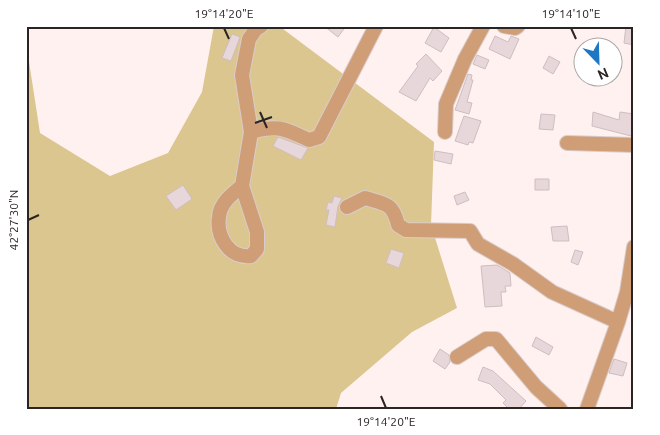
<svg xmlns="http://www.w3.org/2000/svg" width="660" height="435" font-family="Ubuntu,sans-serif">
<rect width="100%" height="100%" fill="#fff1ef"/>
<path fill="#dcc68f" d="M 214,26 L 279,26 L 434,142 L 431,225 L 457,308 L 412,332 L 341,393 L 336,409 L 26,409 L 26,42 L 40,133 L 110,176 L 168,153 L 202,92 Z"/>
<path fill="#e7d6da" stroke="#cebec1" d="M 324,26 L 346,26 L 338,37 Z
M 626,26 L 634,26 L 634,45 L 624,43 Z
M 434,27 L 449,38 L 441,52 L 425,43 Z
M 232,34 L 240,37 L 231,61 L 222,58 Z
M 495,36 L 508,42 L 511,36 L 519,39 L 510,59 L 489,49 Z
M 426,54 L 442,71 L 433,81 L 430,78 L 416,101 L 399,92 L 418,66 L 416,64 Z
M 477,55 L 489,60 L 485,69 L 473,64 Z
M 549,56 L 560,62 L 553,74 L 543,68 Z
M 468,74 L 472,75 L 471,80 L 473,80 L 467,102 L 472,103 L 469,114 L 455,110 Z
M 593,112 L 619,120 L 620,112 L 634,114 L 631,136 L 592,126 Z
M 541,114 L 555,115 L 553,130 L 539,129 Z
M 464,116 L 481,121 L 473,143 L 469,142 L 468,145 L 455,141 Z
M 278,137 L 308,148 L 301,160 L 273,146 Z
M 435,151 L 453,154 L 451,164 L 434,160 Z
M 535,179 L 549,179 L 549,190 L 535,190 Z
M 183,185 L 192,199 L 176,210 L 166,196 Z
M 465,192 L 469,200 L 457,205 L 454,196 Z
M 334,196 L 342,198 L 338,206 L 335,227 L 326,225 L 329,210 L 326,210 L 328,202 L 332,203 Z
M 567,226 L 569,241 L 553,241 L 551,227 Z
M 391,249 L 404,253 L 399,268 L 386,263 Z
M 575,250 L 583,252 L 578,265 L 571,262 Z
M 497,265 L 510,273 L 511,286 L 505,286 L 506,292 L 501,292 L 502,306 L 485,307 L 481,266 Z
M 536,337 L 553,347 L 549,355 L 532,346 Z
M 440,349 L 449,355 L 450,362 L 445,369 L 433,361 Z
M 614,359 L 627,363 L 623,376 L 609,373 Z
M 483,367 L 493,371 L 526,401 L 519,409 L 509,409 L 503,403 L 506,400 L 490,384 L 478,380 Z"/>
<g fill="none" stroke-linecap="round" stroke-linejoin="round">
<defs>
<path id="minor" d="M 504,26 L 515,28 L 518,26
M 251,132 C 278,124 285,129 309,140 L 319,137 L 376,26
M 445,132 L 446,104 L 465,59 L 483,26
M 567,143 L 634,145
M 242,186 C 232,194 220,203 219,217 C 216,237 230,259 251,256 L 257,249 L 257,232 L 242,186 L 251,132 L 242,75 L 249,39 L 256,29 L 261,26
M 347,207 L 365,198 C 386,204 393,203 398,225 L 406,230 L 470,231 L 478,244 L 513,264 L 552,292 L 618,322
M 457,357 L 486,339 L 496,339 L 536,387 L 560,409
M 587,409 L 618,322 L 627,292 L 634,247"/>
</defs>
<use href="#minor" stroke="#d9ccca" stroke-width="16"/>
<use href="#minor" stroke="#cf9e77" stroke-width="14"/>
</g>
<path fill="none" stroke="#2a2423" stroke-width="2" d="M 224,28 L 229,39M 571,28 L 576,39M 260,112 L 267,128M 255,123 L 272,117M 28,220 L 39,215M 381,396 L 386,408"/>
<rect width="660" height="435" fill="none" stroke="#ffffff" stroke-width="55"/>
<g transform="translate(598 62) rotate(157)"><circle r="24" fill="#ffffff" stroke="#aaa7a7"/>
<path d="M0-4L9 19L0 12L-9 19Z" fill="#1e77c4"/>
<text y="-8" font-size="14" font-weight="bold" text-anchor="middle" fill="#2a2423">N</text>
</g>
<rect x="28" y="28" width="604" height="380" fill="none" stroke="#2a2423" stroke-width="2"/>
<g font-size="12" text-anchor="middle" fill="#2a2423">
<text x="224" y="18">19°14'20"E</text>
<text x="571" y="18">19°14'10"E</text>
<text transform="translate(14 220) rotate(-90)" y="4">42°27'30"N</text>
<text x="386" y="426">19°14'20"E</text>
</g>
</svg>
